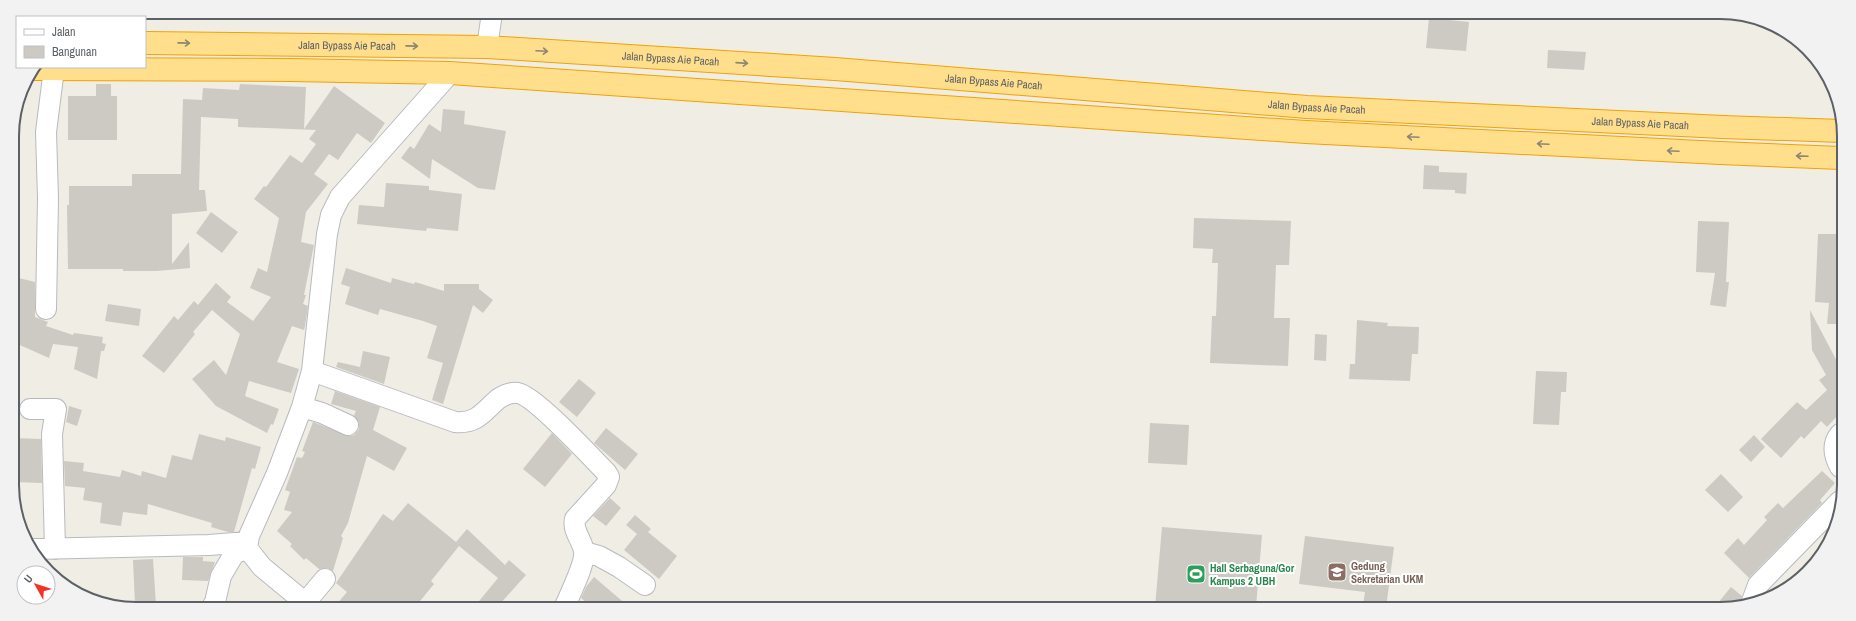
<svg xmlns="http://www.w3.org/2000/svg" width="1856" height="621" font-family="'Archivo Narrow',sans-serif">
<rect width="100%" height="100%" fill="#f0ede5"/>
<path fill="#cdcac4" d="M 1429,18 L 1469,22 L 1466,51 L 1426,48 Z
M 1548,50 L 1586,52 L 1584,70 L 1547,68 Z
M 96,84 L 111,84 L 111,96 L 117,96 L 117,140 L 68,140 L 68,96 L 96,96 Z
M 240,84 L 306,87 L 304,129 L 334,86 L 385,123 L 371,143 L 357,133 L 338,160 L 329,154 L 314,174 L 328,184 L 306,212 L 301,242 L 314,245 L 304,295 L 306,295 L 303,304 L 308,306 L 305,326 L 304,330 L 292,326 L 277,362 L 299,369 L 291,393 L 249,381 L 245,396 L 279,409 L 273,425 L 271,424 L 267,433 L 216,406 L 192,379 L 214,360 L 226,375 L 240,334 L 212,310 L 193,332 L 195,334 L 164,373 L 142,356 L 174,316 L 178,320 L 194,301 L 198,305 L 216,283 L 231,297 L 227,302 L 253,321 L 271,297 L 250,288 L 258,268 L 267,272 L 279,218 L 254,199 L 264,186 L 266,187 L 290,155 L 302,163 L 316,144 L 309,139 L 316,130 L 238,127 L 238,119 L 201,117 L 199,190 L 205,190 L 207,211 L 172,214 L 172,264 L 189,242 L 190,268 L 157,271 L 123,271 L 123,269 L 68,269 L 67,205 L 69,205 L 69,186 L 132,186 L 132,174 L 181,174 L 183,99 L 202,100 L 203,88 L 239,90 Z
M 443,109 L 465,111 L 464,124 L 506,131 L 495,190 L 478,188 L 432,159 L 430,179 L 401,158 L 410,146 L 414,149 L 429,124 L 441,132 Z
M 1424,165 L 1439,166 L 1439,172 L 1467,173 L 1466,194 L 1455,193 L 1455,190 L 1423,189 Z
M 386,183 L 429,186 L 429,190 L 462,194 L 458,231 L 427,228 L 426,231 L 357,224 L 359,205 L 384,207 Z
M 211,212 L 238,232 L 222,253 L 196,233 Z
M 1194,218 L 1291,221 L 1289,265 L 1276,265 L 1274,318 L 1290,318 L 1288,366 L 1210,363 L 1212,316 L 1216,316 L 1218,263 L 1212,263 L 1213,249 L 1193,248 Z
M 1698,221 L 1729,222 L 1726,282 L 1729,282 L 1726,307 L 1710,305 L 1715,273 L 1696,272 Z
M 1818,234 L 1841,234 L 1841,324 L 1827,324 L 1829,303 L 1815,302 Z
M 346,268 L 391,283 L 392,278 L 414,284 L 415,282 L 444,291 L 444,284 L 479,284 L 479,289 L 493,300 L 483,313 L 473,305 L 443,404 L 432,400 L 443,363 L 427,358 L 437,326 L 423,321 L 380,309 L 378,315 L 345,304 L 350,287 L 341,284 Z
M 19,278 L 35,282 L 35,317 L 48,322 L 46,326 L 73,335 L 74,333 L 103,337 L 102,343 L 106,344 L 104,351 L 101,351 L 97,379 L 74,369 L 78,347 L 53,344 L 49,358 L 13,342 L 13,305 Z
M 108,304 L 141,309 L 139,326 L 105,321 Z
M 1810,310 L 1840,367 L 1840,413 L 1827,427 L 1821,421 L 1804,439 L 1801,436 L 1781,458 L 1761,439 L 1797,402 L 1806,410 L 1827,390 L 1819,380 L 1826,375 L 1812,350 Z
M 1357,320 L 1388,323 L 1387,326 L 1419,327 L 1418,354 L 1412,354 L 1410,381 L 1349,379 L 1350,364 L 1355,364 Z
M 1315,334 L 1327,335 L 1326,361 L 1314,360 Z
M 363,351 L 390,357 L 384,384 L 336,367 L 338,362 L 360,367 Z
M 1536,371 L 1567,372 L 1566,392 L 1561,392 L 1559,425 L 1533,424 Z
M 579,379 L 596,393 L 577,417 L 559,402 Z
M 335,391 L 380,407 L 373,430 L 407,448 L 394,471 L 367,456 L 348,523 L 341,536 L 343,538 L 333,571 L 327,568 L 319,569 L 306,558 L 304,560 L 290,546 L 292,544 L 277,531 L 292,512 L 284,510 L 290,492 L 285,490 L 297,457 L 302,458 L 305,452 L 302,451 L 313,422 L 349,436 L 354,435 L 359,429 L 359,424 L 354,415 L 356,411 L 331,404 Z
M 69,406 L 82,410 L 77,426 L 66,422 Z
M 1150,423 L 1189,425 L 1187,465 L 1148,463 Z
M 606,428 L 638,454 L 625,470 L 594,443 Z
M 552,433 L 572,454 L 545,487 L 523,469 Z
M 199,434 L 225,441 L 226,437 L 261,447 L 255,469 L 252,468 L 234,532 L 228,532 L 211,527 L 212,523 L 148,504 L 147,515 L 123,512 L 121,526 L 100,523 L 102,503 L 83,500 L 85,488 L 65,486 L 64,461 L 84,463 L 83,471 L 120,477 L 122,470 L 141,476 L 142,471 L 166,478 L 172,455 L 192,460 Z
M 1754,435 L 1765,447 L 1751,462 L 1739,450 Z
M 14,438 L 41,439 L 42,483 L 14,482 Z
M 1822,471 L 1835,483 L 1820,500 L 1822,503 L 1749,578 L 1724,553 L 1738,538 L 1744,545 L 1767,520 L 1764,517 L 1778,503 L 1783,508 Z
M 1721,474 L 1743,497 L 1728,512 L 1705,490 Z
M 610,498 L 621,508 L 606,526 L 593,516 Z
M 408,503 L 456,542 L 467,529 L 505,565 L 509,560 L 526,575 L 498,606 L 475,606 L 498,578 L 459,546 L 431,581 L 434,584 L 416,606 L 336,605 L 347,592 L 336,583 L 383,514 L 393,521 Z
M 635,515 L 651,529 L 648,532 L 677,556 L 659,579 L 624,550 L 637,534 L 626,525 Z
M 1162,527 L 1262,535 L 1256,607 L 1155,607 Z
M 1305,536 L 1394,547 L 1386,608 L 1363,605 L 1365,592 L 1299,584 Z
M 183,557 L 203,557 L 203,561 L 215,562 L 208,581 L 182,580 Z
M 153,559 L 156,605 L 135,605 L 133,560 Z
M 594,577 L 628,606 L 591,606 L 581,598 L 586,587 Z
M 1731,587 L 1742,596 L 1740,606 L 1728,609 L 1713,609 Z"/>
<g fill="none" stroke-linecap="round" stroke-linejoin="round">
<defs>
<path id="minor" d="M 487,47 L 492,13
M 46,309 L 48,198 L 46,132 L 54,69
M 312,371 L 455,422 C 477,424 483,412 498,399 C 504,395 511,392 518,393 C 535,396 591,457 606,472 L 609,477 L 606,485 L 575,519 C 572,530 582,540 584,551 C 586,562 570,594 565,606
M 302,407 L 322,413 L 348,425
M 30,409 L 56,409 L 52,434 L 55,549
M 1840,467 C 1834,456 1831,445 1840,434
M 34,549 L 209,545 L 248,542
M 585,552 L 599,556 L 619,567 L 645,585
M 305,603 L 325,579
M 1751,604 L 1758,585 L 1840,501
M 213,605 L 215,602 L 221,576 L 234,554 L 247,548
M 308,605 L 262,567 L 247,548 L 249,536 L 277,473 L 302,407 L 312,371 L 327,234 L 331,215 L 340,197 L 450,73"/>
<g id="highway">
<path id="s1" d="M 145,43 L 487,47 L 835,69 L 1307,107 L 1723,127 L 1842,131"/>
<path d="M 34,69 L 290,70 L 450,73 L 1306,132 L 1720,153 L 1841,158"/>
</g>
</defs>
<use href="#minor" stroke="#b7bbbf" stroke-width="22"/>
<use href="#highway" stroke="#f4a100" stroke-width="24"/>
<use href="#minor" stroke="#fff" stroke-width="20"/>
<use href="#highway" stroke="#ffdf8c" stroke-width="22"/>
</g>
<defs><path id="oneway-shaft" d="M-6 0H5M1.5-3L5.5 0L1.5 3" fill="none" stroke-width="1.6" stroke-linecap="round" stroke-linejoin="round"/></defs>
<g stroke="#8d8771">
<use href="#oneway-shaft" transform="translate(184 43) rotate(1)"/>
<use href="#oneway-shaft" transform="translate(412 46) rotate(1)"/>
<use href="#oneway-shaft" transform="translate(542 51) rotate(3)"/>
<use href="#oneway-shaft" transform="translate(742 63) rotate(4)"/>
<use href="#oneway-shaft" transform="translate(1413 137) rotate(-177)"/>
<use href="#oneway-shaft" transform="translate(1543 144) rotate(-177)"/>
<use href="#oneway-shaft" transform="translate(1673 151) rotate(-177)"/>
<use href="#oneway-shaft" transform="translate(1802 156) rotate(-178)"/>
</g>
<defs>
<symbol id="university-square" viewBox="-11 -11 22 22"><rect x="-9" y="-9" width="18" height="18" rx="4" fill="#8d6e63" stroke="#fff"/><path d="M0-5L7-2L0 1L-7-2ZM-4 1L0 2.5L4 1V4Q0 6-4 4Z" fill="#fff"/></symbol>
<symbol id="stadium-square" viewBox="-11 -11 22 22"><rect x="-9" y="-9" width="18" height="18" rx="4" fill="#2e9e5b" stroke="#fff"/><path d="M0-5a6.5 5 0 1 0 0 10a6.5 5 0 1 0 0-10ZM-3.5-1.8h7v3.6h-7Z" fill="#fff"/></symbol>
</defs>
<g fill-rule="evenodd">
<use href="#university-square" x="1326" y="561" width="22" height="22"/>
<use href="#stadium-square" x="1185" y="563" width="22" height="22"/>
</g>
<g text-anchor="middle" stroke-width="4" stroke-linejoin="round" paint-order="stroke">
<g font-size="11" fill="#5c6166" stroke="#fff">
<text dy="4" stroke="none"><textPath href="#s1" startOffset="202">Jalan Bypass Aie Pacah</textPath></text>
<text dy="4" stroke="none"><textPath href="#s1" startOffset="526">Jalan Bypass Aie Pacah</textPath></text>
<text dy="4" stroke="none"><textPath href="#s1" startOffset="850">Jalan Bypass Aie Pacah</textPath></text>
<text dy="4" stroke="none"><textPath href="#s1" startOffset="1174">Jalan Bypass Aie Pacah</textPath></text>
<text dy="4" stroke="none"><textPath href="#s1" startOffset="1498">Jalan Bypass Aie Pacah</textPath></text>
</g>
<g font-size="11" font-weight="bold" fill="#785e54" stroke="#fff" text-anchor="start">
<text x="1351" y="570">Gedung<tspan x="1351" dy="13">Sekretarian UKM</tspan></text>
</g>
<g font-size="11" font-weight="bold" fill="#27864d" stroke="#fff" text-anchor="start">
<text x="1210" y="572">Hall Serbaguna/Gor<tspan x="1210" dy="13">Kampus 2 UBH</tspan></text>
</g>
</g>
<path d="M0 0H1856V621H0ZM136 19H1720A117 117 0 0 1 1837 136V485A117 117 0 0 1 1720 602H136A117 117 0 0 1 19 485V136A117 117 0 0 1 136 19Z" fill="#f2f2f3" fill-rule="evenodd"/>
<path fill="none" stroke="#5c6166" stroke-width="2" d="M136 19H1720A117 117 0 0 1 1837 136V485A117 117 0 0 1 1720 602H136A117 117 0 0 1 19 485V136A117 117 0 0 1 136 19Z"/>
<rect x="16" y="16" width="130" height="52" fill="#ffffff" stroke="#bec0c2"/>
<rect x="24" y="29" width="20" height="6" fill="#ffffff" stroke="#bec0c2"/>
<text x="52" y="36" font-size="12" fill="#5c6166">Jalan</text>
<rect x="24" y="46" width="20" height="12" fill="#cdcac4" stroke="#bec0c2"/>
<text x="52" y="56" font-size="12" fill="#5c6166">Bangunan</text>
<g transform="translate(36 585) rotate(309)"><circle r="19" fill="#ffffff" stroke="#bec0c2"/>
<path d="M0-3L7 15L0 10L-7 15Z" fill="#f13429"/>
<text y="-6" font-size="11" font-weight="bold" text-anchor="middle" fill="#5c6166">U</text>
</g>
</svg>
